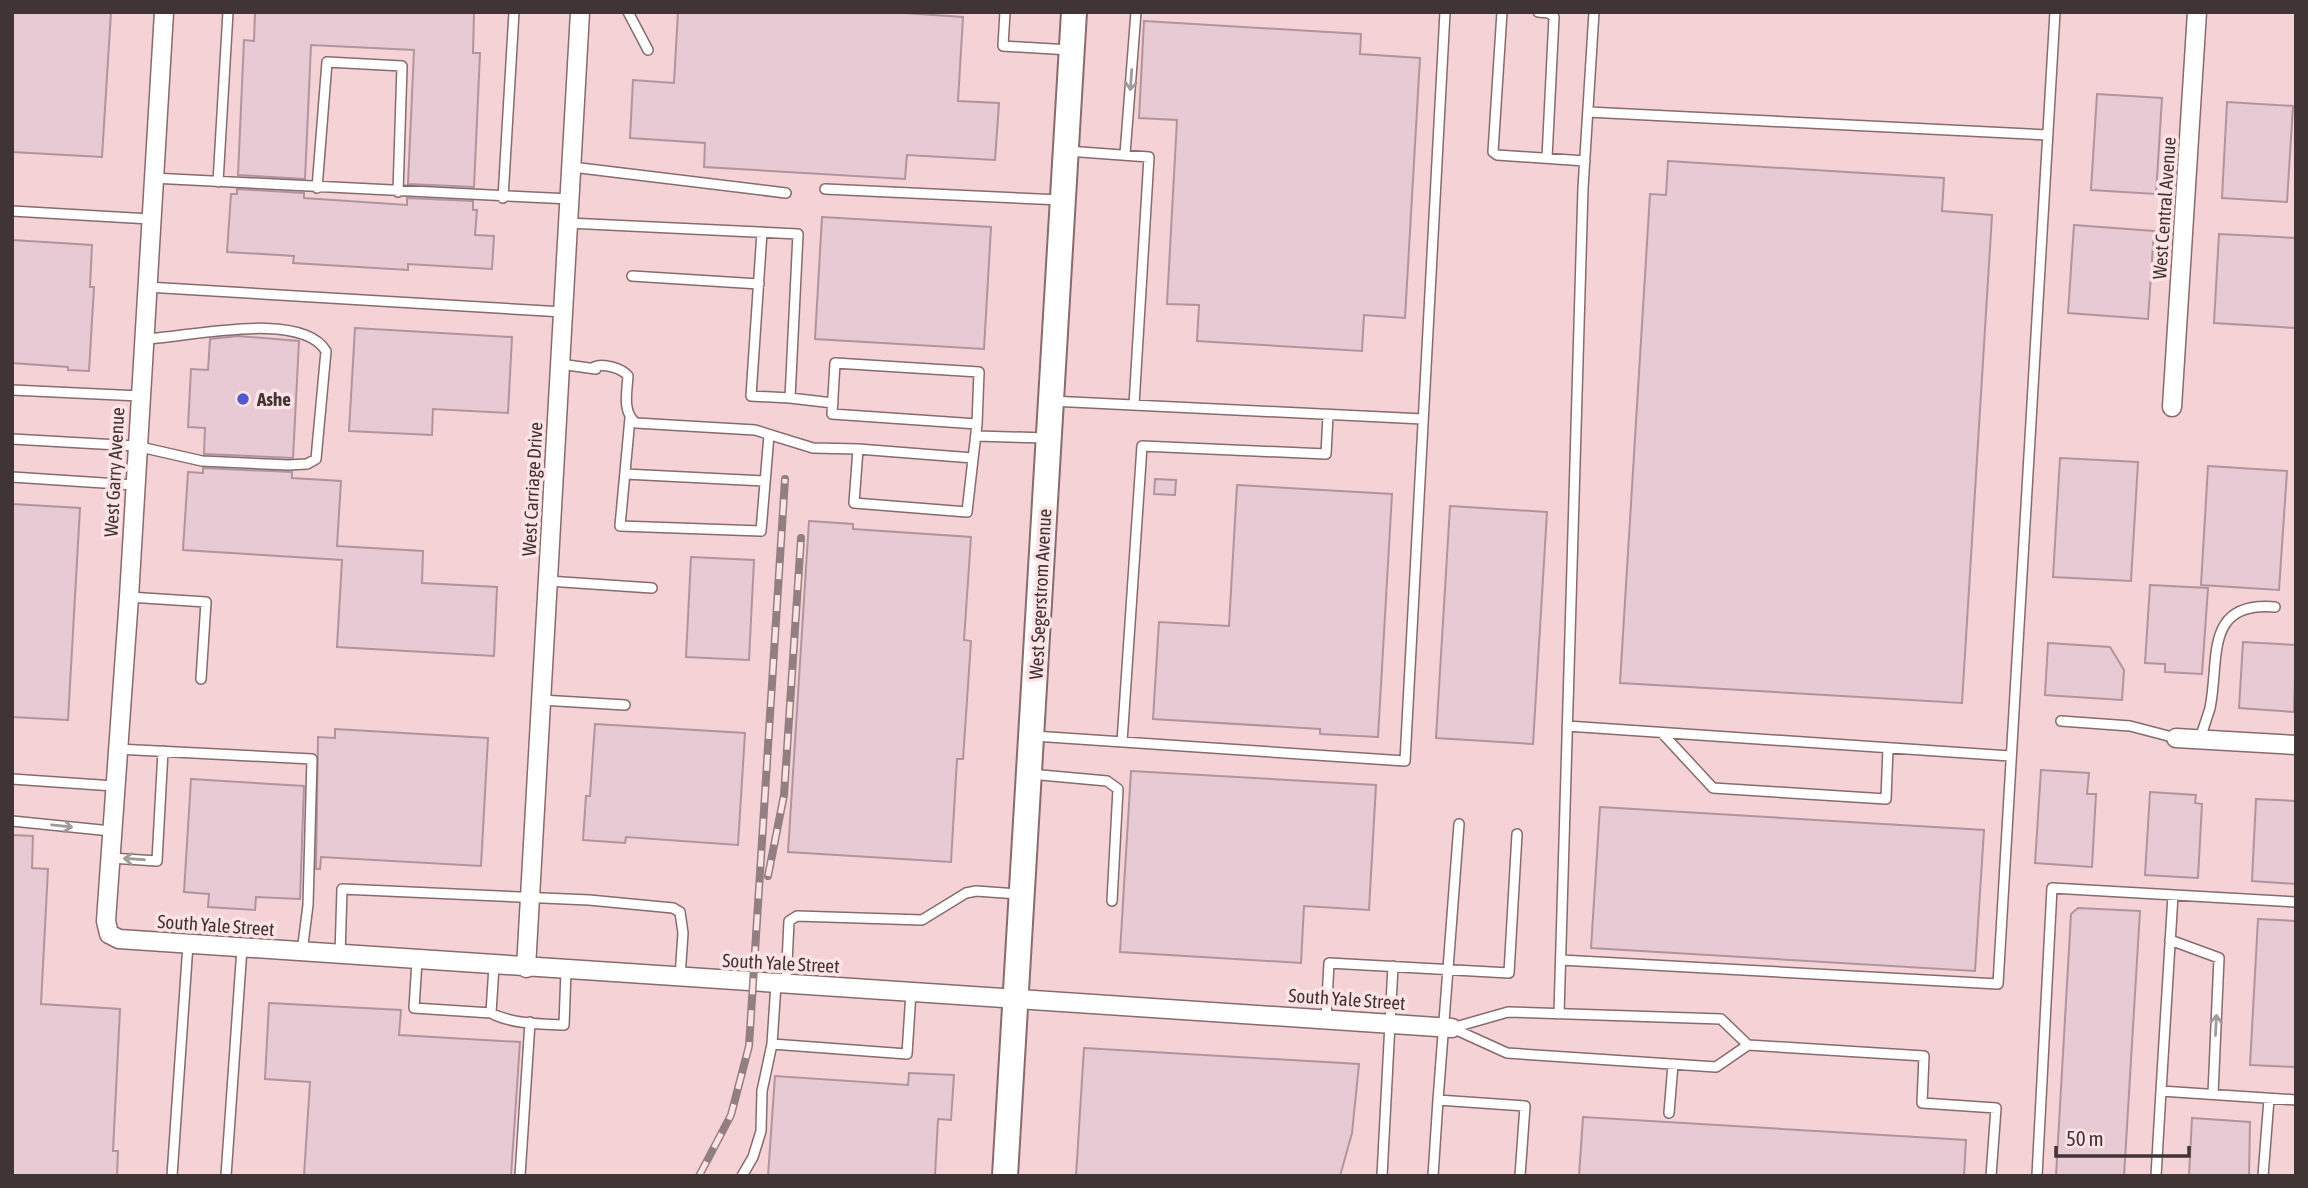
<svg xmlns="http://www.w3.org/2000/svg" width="2308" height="1188" font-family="'Asap Condensed',sans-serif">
<rect width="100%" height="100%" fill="#fde3e5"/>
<path fill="#f4d2d5" d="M 12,12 L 2296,12 L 2296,1176 L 12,1176 Z"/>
<path fill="#e8cad5" stroke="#b0949e" stroke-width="2" d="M 12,12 L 111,12 L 102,157 L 12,152 Z
M 255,12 L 474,12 L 473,53 L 480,53 L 474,187 L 408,184 L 414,50 L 311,45 L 305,179 L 238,175 L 244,40 L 254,41 Z
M 678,12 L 889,12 L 963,17 L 958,101 L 999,103 L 995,160 L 907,155 L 905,179 L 704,167 L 705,143 L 630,138 L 633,80 L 674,83 Z
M 1144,21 L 1361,34 L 1360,54 L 1420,58 L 1405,318 L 1364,315 L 1362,351 L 1197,341 L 1199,305 L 1167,304 L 1177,120 L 1139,118 Z
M 2097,94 L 2162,98 L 2156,194 L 2091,190 Z
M 2227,102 L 2293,106 L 2287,202 L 2222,198 Z
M 1668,161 L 1944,178 L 1942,211 L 1992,215 L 1962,703 L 1620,683 L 1650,194 L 1666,195 Z
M 237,189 L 304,193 L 304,198 L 407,205 L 407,198 L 473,201 L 473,210 L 477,210 L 475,235 L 494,236 L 492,269 L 408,264 L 408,270 L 293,263 L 294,256 L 227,252 L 231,194 L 237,194 Z
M 822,217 L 991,227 L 984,349 L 815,339 Z
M 2074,225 L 2154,231 L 2148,319 L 2068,313 Z
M 2219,234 L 2296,238 L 2295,328 L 2214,323 Z
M 12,240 L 92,245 L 90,287 L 94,287 L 89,371 L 68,370 L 68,367 L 12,363 Z
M 355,328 L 512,337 L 508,413 L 433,409 L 432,435 L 349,431 Z
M 238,336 L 299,341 L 293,458 L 204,454 L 205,428 L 188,427 L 191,369 L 208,370 L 210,339 Z
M 2060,458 L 2138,462 L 2131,581 L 2053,577 Z
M 2208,466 L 2287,471 L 2279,590 L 2201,585 Z
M 203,468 L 292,472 L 292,478 L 341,481 L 337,546 L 423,551 L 422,583 L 497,587 L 494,656 L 337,647 L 342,560 L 183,550 L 188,472 L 203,473 Z
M 1155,479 L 1176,480 L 1175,495 L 1154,494 Z
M 1237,485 L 1392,494 L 1378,737 L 1320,734 L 1320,729 L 1153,719 L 1159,622 L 1229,626 Z
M 12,504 L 80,508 L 68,720 L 12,717 Z
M 1450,506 L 1547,512 L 1533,744 L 1436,738 Z
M 809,521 L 853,524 L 853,529 L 971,537 L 964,640 L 971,641 L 963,759 L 957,759 L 951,862 L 788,852 Z
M 691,557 L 754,560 L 749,660 L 686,657 Z
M 2150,585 L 2208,588 L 2202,674 L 2165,672 L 2165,664 L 2145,663 Z
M 2243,642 L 2296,645 L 2294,712 L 2239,708 Z
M 2048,643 L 2110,647 L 2124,670 L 2122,700 L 2045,695 Z
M 595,724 L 745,733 L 738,845 L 626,837 L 625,843 L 583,840 L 586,796 L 590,796 Z
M 335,729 L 488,738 L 481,866 L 321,857 L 320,869 L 316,869 L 318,737 L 335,738 Z
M 2041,770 L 2089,773 L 2087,794 L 2096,794 L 2092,867 L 2035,863 Z
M 1131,771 L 1376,785 L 1369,910 L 1304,906 L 1301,963 L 1120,952 Z
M 191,779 L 304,786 L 300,899 L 256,897 L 255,910 L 208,907 L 209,894 L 184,892 Z
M 2150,792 L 2196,795 L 2195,803 L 2202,804 L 2198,878 L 2145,875 Z
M 2256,799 L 2296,801 L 2296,884 L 2252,881 Z
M 1600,807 L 1984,830 L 1975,971 L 1591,948 Z
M 12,835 L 33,836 L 32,868 L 48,869 L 41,1004 L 120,1009 L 113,1151 L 118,1151 L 117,1176 L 12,1176 Z
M 2078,908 L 2140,911 L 2124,1176 L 2056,1176 L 2071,914 Z
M 2258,919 L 2296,921 L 2296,1067 L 2250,1065 Z
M 269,1003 L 401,1010 L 399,1035 L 520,1042 L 511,1176 L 304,1176 L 310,1082 L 265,1079 Z
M 1084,1048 L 1359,1064 L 1352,1133 L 1340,1176 L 1076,1176 Z
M 909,1073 L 954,1075 L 951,1120 L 938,1119 L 935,1176 L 768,1176 L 775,1076 L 908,1085 Z
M 1583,1117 L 1966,1140 L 1964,1176 L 1579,1176 Z
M 2192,1118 L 2250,1122 L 2249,1176 L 2189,1176 Z"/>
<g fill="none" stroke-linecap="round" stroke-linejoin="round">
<defs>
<path id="service" d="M 628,12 L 648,50
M 1005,12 L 1003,46 L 1070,50
M 1502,12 L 1493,152 L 1497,155 L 1585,161
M 1538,12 L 1549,13 L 1554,17 L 1547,158
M 1588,112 L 2047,135
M 1067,151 L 1149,157 L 1134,405
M 1125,154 L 1136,12
M 572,167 L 786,193
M 152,178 L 570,199
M 218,182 L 228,12
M 317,188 L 327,62 L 402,66 L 398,192
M 825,189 L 1061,200
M 503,198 L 514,12
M 12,211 L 150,219
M 568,223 L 798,234 L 790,398 L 751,396 L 762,232
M 632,276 L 759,284
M 147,287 L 563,312
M 560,364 L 596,369
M 594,367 C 603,363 622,368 628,376 C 627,392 622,412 636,423 L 755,430 L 813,448 L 858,449
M 12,390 L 140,396
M 790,398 L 833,403
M 1051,401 L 1423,419
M 630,418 L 620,526 L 761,531 L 769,435
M 976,436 L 1047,438
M 12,439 L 136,446 L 202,461 L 288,465 L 307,464 L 316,459 L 326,351 C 301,309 184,338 143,339
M 973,458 L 858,449 L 854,503 L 967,512 L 977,424 L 979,372 L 835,363 L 832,414 L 977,424
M 625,474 L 765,481
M 12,477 L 134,485
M 548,581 L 652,588
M 129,597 L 206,602 L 201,679
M 541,700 L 625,705
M 2061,721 L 2130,726 L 2176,738
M 1567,726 L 2010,756
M 1662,733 L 1713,788 L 1886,799 L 1888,748
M 1034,736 L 1405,761 L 1445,12
M 2200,739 C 2203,729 2207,718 2210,708 C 2220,660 2203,601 2275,607
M 1122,742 L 1142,446 L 1326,454 L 1328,415
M 117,749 L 312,759 L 308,905 L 302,952
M 1030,774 L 1107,781 L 1118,789 L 1112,901
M 12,779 L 114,786
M 12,821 L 111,831
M 110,858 L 157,861 L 163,751
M 2173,895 L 2161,1091 L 2296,1100
M 2170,940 L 2219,958 L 2213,1094
M 340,955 L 342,889 L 589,900 L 673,908 L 680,912 L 683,933 L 680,977
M 1561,960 L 1998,984 L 2055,12
M 417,961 L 414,1008 L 491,1013
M 494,966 L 491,1013 C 511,1024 541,1024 564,1025 L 566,971
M 786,984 L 789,921 L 797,916 L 922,920 L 966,893 L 976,891 L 1019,894
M 1508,1012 L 1721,1019 L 1748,1045 L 1716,1067 L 1507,1053 L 1452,1028 Z
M 1559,1014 L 1583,188 L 1594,12
M 1326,1019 L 1329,963 L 1509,973 L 1517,834
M 772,1044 L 907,1054 L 911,992
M 1748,1045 L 1924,1056 L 1922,1103 L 1996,1108 L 1991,1176
M 1438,1100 L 1459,824
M 1669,1113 L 1673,1064
M 172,1176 L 188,944
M 226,1176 L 242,948
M 520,1176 L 530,1022
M 742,1176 L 753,1157 L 761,1131 L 762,1091 L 772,1044 L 776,984
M 1382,1176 L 1393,966
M 1433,1176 L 1438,1100 L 1525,1106 L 1520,1176
M 2037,1176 L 2052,888 L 2296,902
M 2156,1176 L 2161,1091
M 2263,1176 L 2269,1099"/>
<path id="minor" d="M 164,12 L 129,597 L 106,921 L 109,934 L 119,939 C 563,970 1008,997 1452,1028
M 2172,407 L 2197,12
M 2176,738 L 2296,745
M 526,968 L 580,12"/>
<path id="secondary" d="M 1005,1176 L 1074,12"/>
</defs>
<use href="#service" stroke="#876b6d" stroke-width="12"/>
<use href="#minor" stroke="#876b6d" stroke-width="21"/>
<use href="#secondary" stroke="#876b6d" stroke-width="28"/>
<use href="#service" stroke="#fff" stroke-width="9"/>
<use href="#minor" stroke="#fff" stroke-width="18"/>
<use href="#secondary" stroke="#fff" stroke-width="24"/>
<defs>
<path id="rail" d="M 768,876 L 784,795 L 801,538
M 699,1176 L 731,1115 L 749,1046 L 785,479"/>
</defs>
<use href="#rail" stroke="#927f81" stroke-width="8"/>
<use href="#rail" stroke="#fde3e5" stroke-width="5" stroke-dasharray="16" stroke-linecap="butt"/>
</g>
<defs><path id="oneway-shaft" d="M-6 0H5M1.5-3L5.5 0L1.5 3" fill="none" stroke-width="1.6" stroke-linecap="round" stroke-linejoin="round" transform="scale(1.75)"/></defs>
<g stroke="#a09a9a">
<use href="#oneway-shaft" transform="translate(1131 80) rotate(94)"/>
<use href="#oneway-shaft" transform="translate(62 826) rotate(6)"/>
<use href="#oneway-shaft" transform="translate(134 859) rotate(-176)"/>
<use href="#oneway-shaft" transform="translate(2216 1025) rotate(-87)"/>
</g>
<circle fill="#5059cf" stroke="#fde3e5" stroke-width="2.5" cx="243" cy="399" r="7"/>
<g text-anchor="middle" stroke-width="7" stroke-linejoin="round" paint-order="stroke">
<g font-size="19" fill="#413435" stroke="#fde3e5">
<text transform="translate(2164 208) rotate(-86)" y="7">West Central Avenue</text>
<text transform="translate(114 472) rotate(-87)" y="7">West Garry Avenue</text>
<text transform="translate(532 489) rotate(-87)" y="7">West Carriage Drive</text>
<text transform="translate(1040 594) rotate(-87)" y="7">West Segerstrom Avenue</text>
<text transform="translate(216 925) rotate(4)" y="7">South Yale Street</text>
<text transform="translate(781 963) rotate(3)" y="7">South Yale Street</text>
<text transform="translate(1347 999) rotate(4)" y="7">South Yale Street</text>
</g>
<g font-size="19" font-weight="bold" fill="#413435" stroke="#fde3e5" text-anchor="start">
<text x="257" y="406">Ashe</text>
</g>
</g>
<rect width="2308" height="1188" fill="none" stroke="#413435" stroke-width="28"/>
<path d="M2056 1146v10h133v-10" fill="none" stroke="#413435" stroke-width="3.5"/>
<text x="2066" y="1146" font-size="21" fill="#413435" stroke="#fde3e5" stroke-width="5" paint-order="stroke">50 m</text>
</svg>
